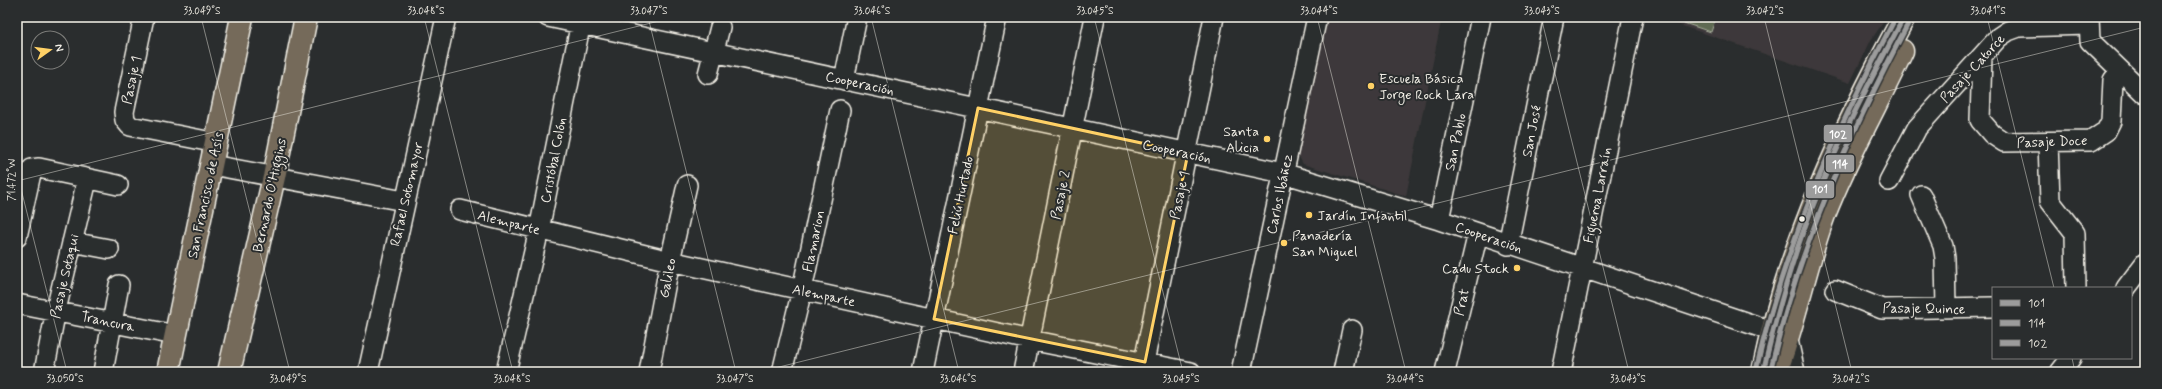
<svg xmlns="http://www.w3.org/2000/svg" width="2162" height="389" font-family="Mynerve,sans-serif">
<rect width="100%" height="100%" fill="#2a2d2e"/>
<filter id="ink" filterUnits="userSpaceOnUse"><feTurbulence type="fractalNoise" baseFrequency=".025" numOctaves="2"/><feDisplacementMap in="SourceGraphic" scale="8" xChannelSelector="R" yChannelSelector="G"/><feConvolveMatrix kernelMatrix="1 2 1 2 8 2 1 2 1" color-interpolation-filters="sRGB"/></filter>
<g filter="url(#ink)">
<path fill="#3d393a" d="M 1328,17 L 1442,17 L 1406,196 L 1303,164 L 1298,155 Z
M 1656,17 L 1887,17 L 1871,40 L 1850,83 Z"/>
<path fill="#5e6b52" stroke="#a9ae9d" d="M 1666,17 L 1716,17 L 1711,32 Z"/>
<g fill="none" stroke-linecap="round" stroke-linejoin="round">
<defs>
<path id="minor" d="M 144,17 L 124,112 L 125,120 L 130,126 L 217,143
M 548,17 L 1283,173 L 1439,220 L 1772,331 L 1786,325
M 2089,17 L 2090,41 L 2145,94
M 1982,56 L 1980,120 L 1992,134 L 2004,142 L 2091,141 L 2106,131 L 2111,121 L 2113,80 L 2120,71
M 708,74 L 720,27
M 844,80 L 857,17
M 2048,142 L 2050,201 L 2075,233 L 2076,288
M 212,165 L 404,201
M 1889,181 L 1917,128 L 1999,37 L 2008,31 L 2019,27 L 2088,25
M 1921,195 L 1943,246 L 1945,258 L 1946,308
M 460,210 L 670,261 L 1030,340 L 1191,372
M 1439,220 L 1481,17
M 17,237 L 32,169 L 39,168 L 118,185
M 72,242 L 109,249
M 1508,245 L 1554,17
M 2126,288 L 2145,263
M 1835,290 L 1882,309 L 1993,307
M 17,304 L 175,335
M 1788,340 L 1795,372
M 44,372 L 56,310 L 87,180
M 103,372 L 119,285
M 368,372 L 446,17
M 506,372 L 539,230 L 582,17
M 649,372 L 670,261 L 687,185
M 782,372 L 802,290 L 840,110
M 923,372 L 997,17
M 1023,372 L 1095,17
M 1142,372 L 1214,17
M 1241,372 L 1317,17
M 1343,372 L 1352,330
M 1445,372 L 1478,233
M 1561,372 L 1633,17
M 2060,372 L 2071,358"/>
<path id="major" d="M 168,372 L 242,17
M 229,372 L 274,177 L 306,17
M 1763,372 C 1789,244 1842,131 1904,17
M 1776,372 C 1795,321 1805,266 1824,215 C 1846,158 1876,106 1902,51"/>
</defs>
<use href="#minor" stroke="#f4f1e8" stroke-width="22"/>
<use href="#major" stroke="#f4f1e8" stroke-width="25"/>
<use href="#minor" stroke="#2a2d2e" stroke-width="19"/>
<use href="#major" stroke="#746a5a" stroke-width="22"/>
<defs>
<path id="bus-1" d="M 1763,372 C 1774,325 1786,280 1802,235 C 1829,159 1866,88 1904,17"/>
<path id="bus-2" d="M 1770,372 C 1800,243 1848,137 1910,20"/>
<path id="bus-3" d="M 1756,370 C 1786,241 1834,134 1896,17"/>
</defs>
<use href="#bus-1" stroke="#2a2d2e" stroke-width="8"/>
<use href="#bus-2" stroke="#2a2d2e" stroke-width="8"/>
<use href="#bus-3" stroke="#2a2d2e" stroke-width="8"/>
<use href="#bus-1" stroke="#9c9c9c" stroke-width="5"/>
<use href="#bus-2" stroke="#9c9c9c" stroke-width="5"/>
<use href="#bus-3" stroke="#9c9c9c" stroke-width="5"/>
</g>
</g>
<path fill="#ffd166" fill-opacity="0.2" stroke="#ffd166" stroke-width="3" stroke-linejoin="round" d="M 978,108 L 1188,153 L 1145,362 L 934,319 Z"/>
<path fill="none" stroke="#f4f1e8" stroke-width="1" stroke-opacity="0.45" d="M 201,17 L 290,372M 424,17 L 513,372M 648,17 L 736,372M 871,17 L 959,372M 1094,17 L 1183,372M 1317,17 L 1406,372M 1541,17 L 1629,372M 1764,17 L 1852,372M 1987,17 L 2054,288M 17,173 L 67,372M 17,181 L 675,17M 2072,358 L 2075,372M 759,372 L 2145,27"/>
<g fill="#ffd166" stroke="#2a2d2e" stroke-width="1.5">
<circle cx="1371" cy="86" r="4"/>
<circle cx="1267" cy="139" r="4"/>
<circle cx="1309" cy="215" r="4"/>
<circle cx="1284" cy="243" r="4"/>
<circle cx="1517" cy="268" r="4"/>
</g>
<circle fill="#f4f1e8" stroke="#2a2d2e" stroke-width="1.5" cx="1802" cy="219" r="3.5"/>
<g text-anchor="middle" stroke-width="4" stroke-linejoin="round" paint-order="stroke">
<g font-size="14" fill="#f4f1e8" stroke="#2a2d2e">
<text transform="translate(1972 68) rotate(-47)" y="5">Pasaje Catorce</text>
<text transform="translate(131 80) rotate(-78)" y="5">Pasaje 1</text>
<text transform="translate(860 83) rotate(12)" y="5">Cooperación</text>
<text transform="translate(1531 131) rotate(-79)" y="5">San José</text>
<text transform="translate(2052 141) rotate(-2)" y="5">Pasaje Doce</text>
<text transform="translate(1455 142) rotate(-78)" y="5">San Pablo</text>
<text transform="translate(1177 151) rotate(12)" y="5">Cooperación</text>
<text transform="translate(553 160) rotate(-79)" y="5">Cristóbal Colón</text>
<text transform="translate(406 194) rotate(-77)" y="5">Rafael Sotomayor</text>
<text transform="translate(1279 194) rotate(-78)" y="5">Carlos Ibáñez</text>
<text transform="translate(205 195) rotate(-78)" y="5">San Francisco de Asís</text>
<text transform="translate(269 195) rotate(-78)" y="5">Bernardo O'Higgins</text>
<text transform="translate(960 195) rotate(-78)" y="5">Feliú Hurtado</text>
<text transform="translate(1060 195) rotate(-78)" y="5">Pasaje 2</text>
<text transform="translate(1179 195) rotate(-78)" y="5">Pasaje 1</text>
<text transform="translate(1597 195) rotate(-79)" y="5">Figueroa Larraín</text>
<text transform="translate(509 222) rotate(14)" y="5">Alemparte</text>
<text transform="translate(1489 237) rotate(19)" y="5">Cooperación</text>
<text transform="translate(813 241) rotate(-78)" y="5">Flamarion</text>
<text transform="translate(64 276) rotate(-77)" y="5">Pasaje Sotaqui</text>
<text transform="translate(667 278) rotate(-79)" y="5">Galileo</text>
<text transform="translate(824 295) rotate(12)" y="5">Alemparte</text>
<text transform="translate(1461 302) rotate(-77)" y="5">Prat</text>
<text transform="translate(1924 308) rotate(1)" y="5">Pasaje Quince</text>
<text transform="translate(108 321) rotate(12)" y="5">Trancura</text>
</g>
<g font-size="14" fill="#f4f1e8" stroke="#2a2d2e" text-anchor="start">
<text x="1379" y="83">Escuela Básica<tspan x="1379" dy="16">Jorge Rock Lara</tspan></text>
<text x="1259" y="136" text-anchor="end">Santa<tspan x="1259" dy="16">Alicia</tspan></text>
<text x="1317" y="220">Jardín Infantil</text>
<text x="1292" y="240">Panadería<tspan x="1292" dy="16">San Miguel</tspan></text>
<text x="1509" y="273" text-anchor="end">Cadu Stock</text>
</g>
</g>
<g stroke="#2a2d2e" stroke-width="1.5">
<rect x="1823" y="124" width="30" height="19" rx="4" fill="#9c9c9c"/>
<rect x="1825" y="154" width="30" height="19" rx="4" fill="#9c9c9c"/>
<rect x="1805" y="180" width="30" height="19" rx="4" fill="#9c9c9c"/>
</g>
<g font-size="11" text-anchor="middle" font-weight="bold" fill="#fff">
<text x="1838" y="138">102</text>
<text x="1840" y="168">114</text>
<text x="1820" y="193">101</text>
</g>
<rect width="2162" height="389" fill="none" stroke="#2a2d2e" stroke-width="44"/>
<rect x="1992" y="287" width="140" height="72" fill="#2a2d2e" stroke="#7b7b78"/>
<rect x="2000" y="300" width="20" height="6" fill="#9c9c9c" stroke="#7b7b78"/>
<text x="2028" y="307" font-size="12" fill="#f4f1e8">101</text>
<rect x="2000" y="320" width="20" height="6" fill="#9c9c9c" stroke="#7b7b78"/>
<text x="2028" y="327" font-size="12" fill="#f4f1e8">114</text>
<rect x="2000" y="340" width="20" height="6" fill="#9c9c9c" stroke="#7b7b78"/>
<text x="2028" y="347" font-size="12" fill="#f4f1e8">102</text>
<g transform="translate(50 50) rotate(76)"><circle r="19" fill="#2a2d2e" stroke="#7b7b78"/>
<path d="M0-3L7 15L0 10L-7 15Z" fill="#ffd166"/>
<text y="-6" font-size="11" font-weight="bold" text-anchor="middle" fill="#f4f1e8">N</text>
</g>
<rect x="22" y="22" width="2118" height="345" fill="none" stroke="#f4f1e8" stroke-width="1.5"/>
<g font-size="10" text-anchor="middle" fill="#f4f1e8">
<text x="202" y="14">33.049°S</text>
<text x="426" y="14">33.048°S</text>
<text x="649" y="14">33.047°S</text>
<text x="872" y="14">33.046°S</text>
<text x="1095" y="14">33.045°S</text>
<text x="1319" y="14">33.044°S</text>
<text x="1542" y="14">33.043°S</text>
<text x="1765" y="14">33.042°S</text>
<text x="1988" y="14">33.041°S</text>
<text transform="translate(11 180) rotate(-90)" y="4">71.472°W</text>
<text x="65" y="382">33.050°S</text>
<text x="288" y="382">33.049°S</text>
<text x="512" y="382">33.048°S</text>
<text x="735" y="382">33.047°S</text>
<text x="958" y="382">33.046°S</text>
<text x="1181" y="382">33.045°S</text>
<text x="1405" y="382">33.044°S</text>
<text x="1628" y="382">33.043°S</text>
<text x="1851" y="382">33.042°S</text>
</g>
</svg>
